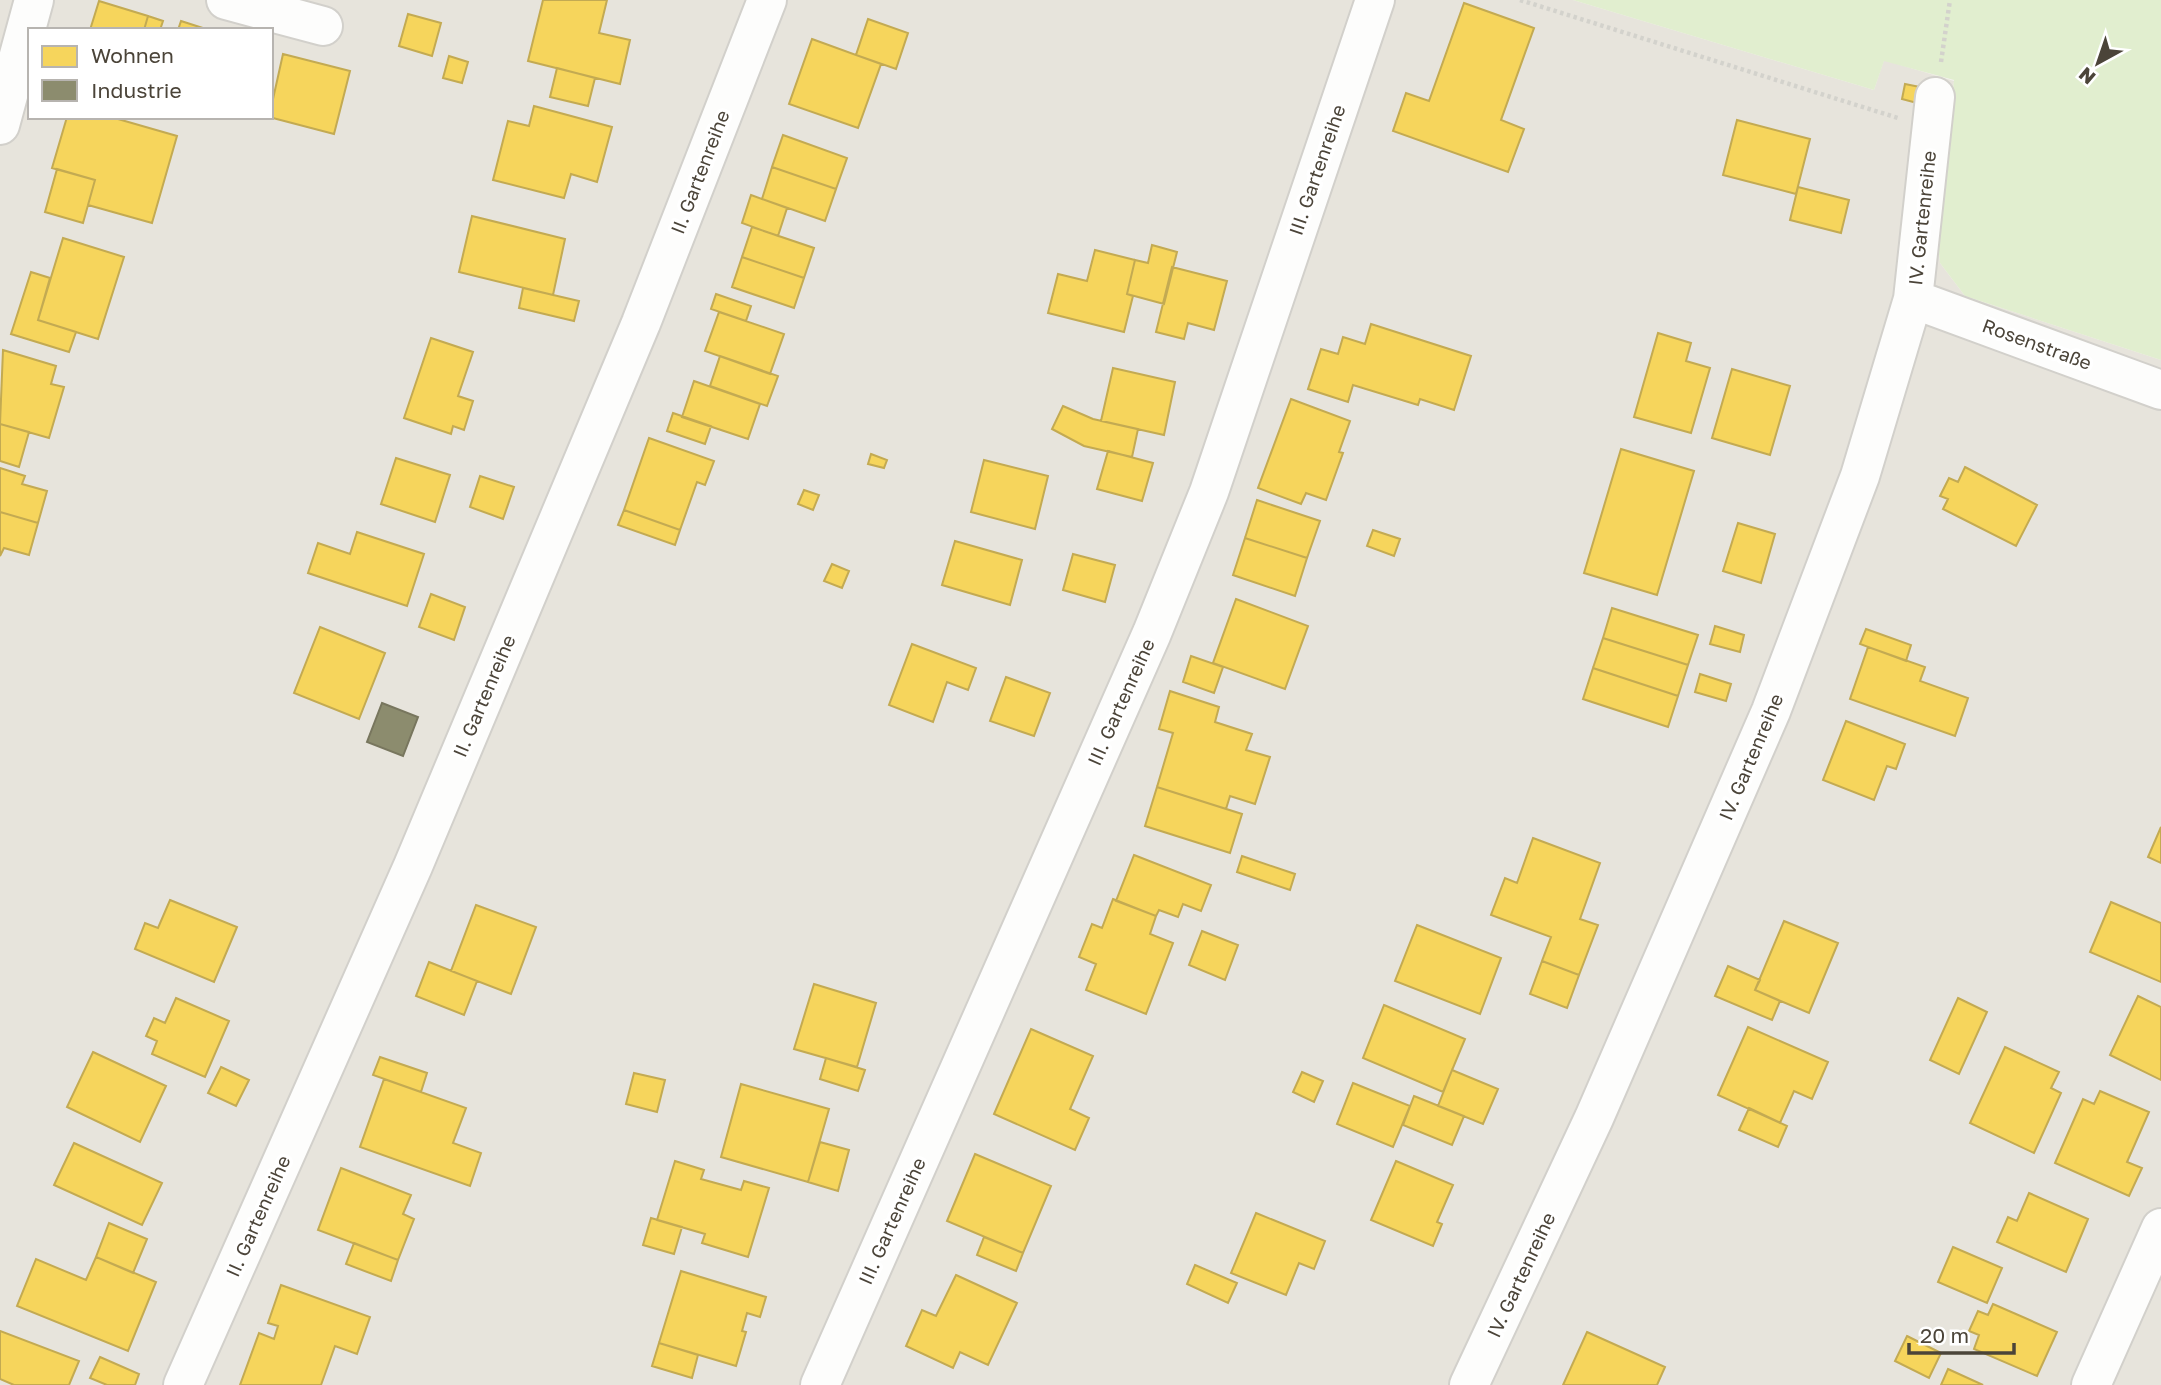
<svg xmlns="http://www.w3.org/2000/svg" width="2161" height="1385" font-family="'Golos Text',sans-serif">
<rect width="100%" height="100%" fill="#f4f2ee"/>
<path fill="#e7e4dc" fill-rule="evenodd" d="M 0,0 L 1573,0 L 1874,90 L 1884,60 L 1954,81 L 1937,236 L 1940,263 L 1965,296 L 2161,360 L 2161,1385 L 0,1385 ZM 30,30 L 271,30 L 271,117 L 30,117 Z"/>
<path fill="#e1eecf" d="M 1573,0 L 2161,0 L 2161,360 L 1965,296 L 1940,263 L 1937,236 L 1954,80 L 1884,61 L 1874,90 Z"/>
<path fill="#f6d55c" stroke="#c3aa52" stroke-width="2" d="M 543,0 L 607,0 L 599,33 L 630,40 L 620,84 L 528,61 Z
M 99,1 L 148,16 L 144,30 L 90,30 Z
M 1464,3 L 1534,28 L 1501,120 L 1524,129 L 1508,172 L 1393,131 L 1406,93 L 1429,101 Z
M 408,14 L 441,23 L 432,56 L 399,46 Z
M 148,16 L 163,21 L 160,30 L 144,30 Z
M 868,19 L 908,33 L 896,69 L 856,55 Z
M 181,21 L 209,30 L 178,30 Z
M 812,39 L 881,64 L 858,128 L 789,104 Z
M 283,54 L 350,71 L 334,134 L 269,117 Z
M 449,56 L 468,62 L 462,83 L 443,78 Z
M 557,68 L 595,78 L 588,106 L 550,97 Z
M 1905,84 L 1920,87 L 1917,103 L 1902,99 Z
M 534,106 L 612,127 L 597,182 L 571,174 L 564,198 L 493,180 L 508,121 L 529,126 Z
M 67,117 L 111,117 L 177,136 L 152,223 L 88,205 L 95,180 L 52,168 Z
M 1737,120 L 1810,139 L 1796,194 L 1723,175 Z
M 783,135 L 847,158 L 836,189 L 772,167 Z
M 772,167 L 836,189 L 825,221 L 762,199 Z
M 57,169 L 95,180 L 83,223 L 45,212 Z
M 1798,187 L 1849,200 L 1841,233 L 1790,220 Z
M 751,195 L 787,208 L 778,236 L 742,223 Z
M 472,216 L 565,239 L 553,295 L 459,272 Z
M 752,227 L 814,248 L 804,278 L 742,257 Z
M 63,238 L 124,257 L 98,339 L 38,320 Z
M 1152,245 L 1177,252 L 1164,304 L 1127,294 L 1135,260 L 1148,263 Z
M 1095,250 L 1135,260 L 1127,294 L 1133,296 L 1124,332 L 1048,313 L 1058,274 L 1087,281 Z
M 742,257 L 804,278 L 794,308 L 732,287 Z
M 1172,267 L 1227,281 L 1214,330 L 1188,323 L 1184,339 L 1156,332 Z
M 31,272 L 50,278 L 38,320 L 76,332 L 69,352 L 11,334 Z
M 523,288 L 579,301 L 574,321 L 519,308 Z
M 716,294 L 751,306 L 746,321 L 711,309 Z
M 719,312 L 784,334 L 770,374 L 705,351 Z
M 1371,324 L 1471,356 L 1454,410 L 1420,399 L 1418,405 L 1353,385 L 1348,402 L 1308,389 L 1321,349 L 1338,354 L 1343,337 L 1365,344 Z
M 1658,333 L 1691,343 L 1686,361 L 1710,368 L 1691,433 L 1634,417 Z
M 431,338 L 473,352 L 458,396 L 473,401 L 464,430 L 453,426 L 451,434 L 404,418 Z
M 3,350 L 56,366 L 51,384 L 64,387 L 49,438 L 0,424 Z
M 720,356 L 778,376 L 767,406 L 710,386 Z
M 1113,368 L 1175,382 L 1164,435 L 1101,421 Z
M 1732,369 L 1790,386 L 1770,455 L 1712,438 Z
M 694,381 L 760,404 L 748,439 L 682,417 Z
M 1291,399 L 1350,421 L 1339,452 L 1343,453 L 1326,500 L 1306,493 L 1301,504 L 1258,488 Z
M 1063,406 L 1093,419 L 1138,429 L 1132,457 L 1084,446 L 1052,429 Z
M 673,413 L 711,426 L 705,444 L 667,431 Z
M 0,424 L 29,432 L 19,467 L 0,461 Z
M 649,438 L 714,461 L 705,485 L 697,482 L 680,530 L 624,510 Z
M 1621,449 L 1694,471 L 1657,595 L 1584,573 Z
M 1108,451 L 1153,463 L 1142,501 L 1097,489 Z
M 871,454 L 887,460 L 884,468 L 868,464 Z
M 396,458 L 450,475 L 435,522 L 381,504 Z
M 984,460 L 1048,476 L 1035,529 L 971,512 Z
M 1965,467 L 2037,505 L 2016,546 L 1943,509 L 1948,499 L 1940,496 L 1949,478 L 1958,482 Z
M 0,468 L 25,476 L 22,484 L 47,491 L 38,523 L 0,512 Z
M 480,476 L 514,487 L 503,519 L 470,507 Z
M 804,490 L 819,495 L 813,510 L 798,504 Z
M 1257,500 L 1320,521 L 1307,558 L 1245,538 Z
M 624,510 L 680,530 L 675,545 L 618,525 Z
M 0,512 L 38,523 L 29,555 L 4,548 L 0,556 Z
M 1738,523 L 1775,534 L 1761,583 L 1723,571 Z
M 1373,530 L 1400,539 L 1394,556 L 1367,546 Z
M 357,532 L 424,554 L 407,606 L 308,573 L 318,543 L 350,554 Z
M 1245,538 L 1307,558 L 1295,596 L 1233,575 Z
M 955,541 L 1022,560 L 1010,605 L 942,585 Z
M 1073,554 L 1115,565 L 1105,602 L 1063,590 Z
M 832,564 L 849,571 L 842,588 L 824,581 Z
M 431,594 L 465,607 L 454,640 L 419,627 Z
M 1236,599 L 1308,626 L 1285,689 L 1213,663 Z
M 1612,608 L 1698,635 L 1688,665 L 1603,638 Z
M 1715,626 L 1744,635 L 1740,652 L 1710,644 Z
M 320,627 L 385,653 L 359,719 L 294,693 Z
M 1866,629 L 1911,645 L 1906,661 L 1860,644 Z
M 1603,638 L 1688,665 L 1678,696 L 1593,668 Z
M 912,644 L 976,668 L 968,690 L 947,682 L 933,722 L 889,705 Z
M 1868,647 L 1925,667 L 1920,681 L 1968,698 L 1955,736 L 1850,699 Z
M 1191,656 L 1223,667 L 1214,693 L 1183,682 Z
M 1593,668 L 1678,696 L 1668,727 L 1583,699 Z
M 1700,674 L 1731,684 L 1726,701 L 1695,692 Z
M 1006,677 L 1050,693 L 1034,736 L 990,721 Z
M 1170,691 L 1219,707 L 1215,722 L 1252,734 L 1246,750 L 1270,757 L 1255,804 L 1230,796 L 1226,809 L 1157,787 L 1173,733 L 1159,729 Z
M 1846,721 L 1905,744 L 1896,769 L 1887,766 L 1874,800 L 1823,780 Z
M 1157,787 L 1242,814 L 1230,853 L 1145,826 Z
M 2161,827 L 2161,863 L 2148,857 Z
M 1533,838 L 1600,863 L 1580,919 L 1598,925 L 1579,975 L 1542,961 L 1551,937 L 1491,915 L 1505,878 L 1517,883 Z
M 1134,855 L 1211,885 L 1201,911 L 1183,904 L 1178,917 L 1159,910 L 1156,916 L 1116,901 Z
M 1242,856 L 1295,874 L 1290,890 L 1237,872 Z
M 1113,899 L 1156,916 L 1150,934 L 1173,943 L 1146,1014 L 1086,990 L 1096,964 L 1079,957 L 1092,924 L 1102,928 Z
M 170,900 L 237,927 L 214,982 L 135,949 L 145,923 L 158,928 Z
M 2111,902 L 2161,923 L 2161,982 L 2090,952 Z
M 476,905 L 536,927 L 511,994 L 451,971 Z
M 1784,921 L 1838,943 L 1809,1013 L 1755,990 Z
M 1417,925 L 1501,958 L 1480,1014 L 1395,981 Z
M 1202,931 L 1238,945 L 1225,980 L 1189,965 Z
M 1542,961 L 1579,975 L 1567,1008 L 1530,994 Z
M 429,962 L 477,981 L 464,1015 L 416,996 Z
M 1728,966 L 1760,980 L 1755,990 L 1780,1001 L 1772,1020 L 1715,996 Z
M 814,984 L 876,1003 L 857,1067 L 794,1049 Z
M 2138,996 L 2161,1007 L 2161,1080 L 2110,1055 Z
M 176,998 L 229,1021 L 205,1077 L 152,1054 L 157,1041 L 146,1036 L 154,1018 L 165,1023 Z
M 1958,998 L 1987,1012 L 1959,1074 L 1930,1060 Z
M 1384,1005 L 1465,1039 L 1443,1092 L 1363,1058 Z
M 1748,1027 L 1828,1062 L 1812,1099 L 1794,1091 L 1780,1123 L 1718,1095 Z
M 1031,1029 L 1093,1056 L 1070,1109 L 1089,1118 L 1075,1150 L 994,1114 Z
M 2005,1047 L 2059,1072 L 2051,1088 L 2061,1093 L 2034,1153 L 1970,1123 Z
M 93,1052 L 166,1086 L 140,1142 L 67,1107 Z
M 380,1057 L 427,1073 L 421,1092 L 373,1075 Z
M 826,1058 L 865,1070 L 858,1091 L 820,1079 Z
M 221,1067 L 249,1080 L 236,1106 L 208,1093 Z
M 1452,1070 L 1498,1089 L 1483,1124 L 1438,1106 Z
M 1302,1072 L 1323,1081 L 1314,1102 L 1293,1092 Z
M 634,1073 L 665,1080 L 657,1112 L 626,1104 Z
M 384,1079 L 466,1108 L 453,1143 L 481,1153 L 470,1186 L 360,1147 Z
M 1353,1083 L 1410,1106 L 1393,1147 L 1337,1124 Z
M 741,1084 L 829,1109 L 808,1182 L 721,1157 Z
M 2100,1091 L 2149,1112 L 2127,1162 L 2142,1168 L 2129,1196 L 2055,1163 L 2083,1099 L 2094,1104 Z
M 1414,1096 L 1464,1116 L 1452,1145 L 1403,1125 Z
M 1749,1108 L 1787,1126 L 1778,1147 L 1739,1130 Z
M 820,1142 L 849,1150 L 838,1191 L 808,1182 Z
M 74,1143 L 162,1183 L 142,1225 L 54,1185 Z
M 975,1154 L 1051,1186 L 1023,1253 L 947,1221 Z
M 675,1161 L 704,1170 L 701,1179 L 741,1190 L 744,1181 L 769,1188 L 748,1257 L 702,1243 L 705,1234 L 657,1220 Z
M 1396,1161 L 1453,1185 L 1437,1222 L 1442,1224 L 1433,1246 L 1371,1220 Z
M 341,1168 L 411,1195 L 403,1214 L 414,1219 L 398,1260 L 318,1230 Z
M 2029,1193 L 2088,1219 L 2066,1272 L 1997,1242 L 2008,1217 L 2017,1221 Z
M 1256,1213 L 1325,1241 L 1314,1269 L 1299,1263 L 1286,1295 L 1231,1273 Z
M 651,1218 L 682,1227 L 674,1254 L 643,1245 Z
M 109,1223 L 147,1239 L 133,1273 L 96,1257 Z
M 984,1237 L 1023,1253 L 1016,1271 L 977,1255 Z
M 354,1243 L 398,1260 L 391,1281 L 346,1264 Z
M 1953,1247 L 2002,1268 L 1987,1303 L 1938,1282 Z
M 96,1257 L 156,1282 L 128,1351 L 17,1306 L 36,1259 L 86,1280 Z
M 1195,1265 L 1237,1283 L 1228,1303 L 1187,1284 Z
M 681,1271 L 766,1297 L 760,1317 L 747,1313 L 742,1331 L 746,1332 L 736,1366 L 659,1343 Z
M 956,1275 L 1017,1303 L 988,1365 L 960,1352 L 953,1368 L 906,1346 L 922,1310 L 936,1316 Z
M 281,1285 L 370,1317 L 357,1354 L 335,1346 L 321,1385 L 240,1385 L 259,1333 L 274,1339 L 278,1326 L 268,1323 Z
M 1993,1304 L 2057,1332 L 2037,1376 L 1974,1349 L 1979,1335 L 1969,1331 L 1978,1311 L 1988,1315 Z
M 0,1331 L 79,1361 L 69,1385 L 14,1385 L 0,1379 Z
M 1587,1332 L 1665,1367 L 1657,1385 L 1563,1385 Z
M 1907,1336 L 1941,1353 L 1929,1378 L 1895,1361 Z
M 659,1343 L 698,1355 L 692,1378 L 652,1366 Z
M 100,1357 L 139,1374 L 135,1385 L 107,1385 L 90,1378 Z
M 1948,1369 L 1983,1385 L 1941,1385 Z"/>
<path fill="#8c8c6e" stroke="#78765e" stroke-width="2" d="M 382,703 L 418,717 L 403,756 L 367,742 Z"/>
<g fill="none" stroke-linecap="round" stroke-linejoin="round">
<defs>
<path id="minor" d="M 226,0 L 323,26
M 0,125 L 34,0
M 1913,299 L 2161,390
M 183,1385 L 413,866 L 641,323 L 767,0
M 820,1385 L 1152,633 L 1209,492 L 1375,0
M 1469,1385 L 1594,1118 L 1771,711 L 1860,476 L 1913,299 L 1935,97
M 2091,1385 L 2161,1228"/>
</defs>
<use href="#minor" stroke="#d2d0cb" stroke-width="42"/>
<path stroke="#d3d2cc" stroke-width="4.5" stroke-dasharray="3.5 3.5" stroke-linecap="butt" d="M 1520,0 L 1898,118
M 1941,62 L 1950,0"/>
<use href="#minor" stroke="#fdfdfc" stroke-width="38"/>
</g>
<g text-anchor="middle" stroke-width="7" stroke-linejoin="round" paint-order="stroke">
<g font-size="19" fill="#4b4439" stroke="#fff">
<text transform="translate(1317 170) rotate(-71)" y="7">III. Gartenreihe</text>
<text transform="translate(700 172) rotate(-69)" y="7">II. Gartenreihe</text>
<text transform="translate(1922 218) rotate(-84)" y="7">IV. Gartenreihe</text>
<text transform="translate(2037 344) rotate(20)" y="7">Rosenstraße</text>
<text transform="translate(484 696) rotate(-67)" y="7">II. Gartenreihe</text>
<text transform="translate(1121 702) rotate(-66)" y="7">III. Gartenreihe</text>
<text transform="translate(1751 757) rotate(-67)" y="7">IV. Gartenreihe</text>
<text transform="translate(258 1216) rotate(-66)" y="7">II. Gartenreihe</text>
<text transform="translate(892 1221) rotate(-66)" y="7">III. Gartenreihe</text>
<text transform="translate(1521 1275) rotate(-65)" y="7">IV. Gartenreihe</text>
</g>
</g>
<rect x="28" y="28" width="245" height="91" fill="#ffffff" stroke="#b7b4b0" stroke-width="2"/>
<rect x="42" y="46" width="35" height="21" fill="#f6d55c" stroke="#b7b4b0" stroke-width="2"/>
<text x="91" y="63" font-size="21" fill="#4b4439">Wohnen</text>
<rect x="42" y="80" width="35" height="21" fill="#8c8c6e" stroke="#b7b4b0" stroke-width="2"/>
<text x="91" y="98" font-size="21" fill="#4b4439">Industrie</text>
<g transform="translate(2098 63) rotate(220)" stroke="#ffffff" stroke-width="5" paint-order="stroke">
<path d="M0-5L12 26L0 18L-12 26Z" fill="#4b4439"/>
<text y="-10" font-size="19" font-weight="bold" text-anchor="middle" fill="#4b4439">N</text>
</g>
<path d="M1909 1343v10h105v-10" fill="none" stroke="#4b4439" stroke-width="3.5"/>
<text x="1920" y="1343" font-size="21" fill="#4b4439" stroke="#ffffff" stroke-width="5" paint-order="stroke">20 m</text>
</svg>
